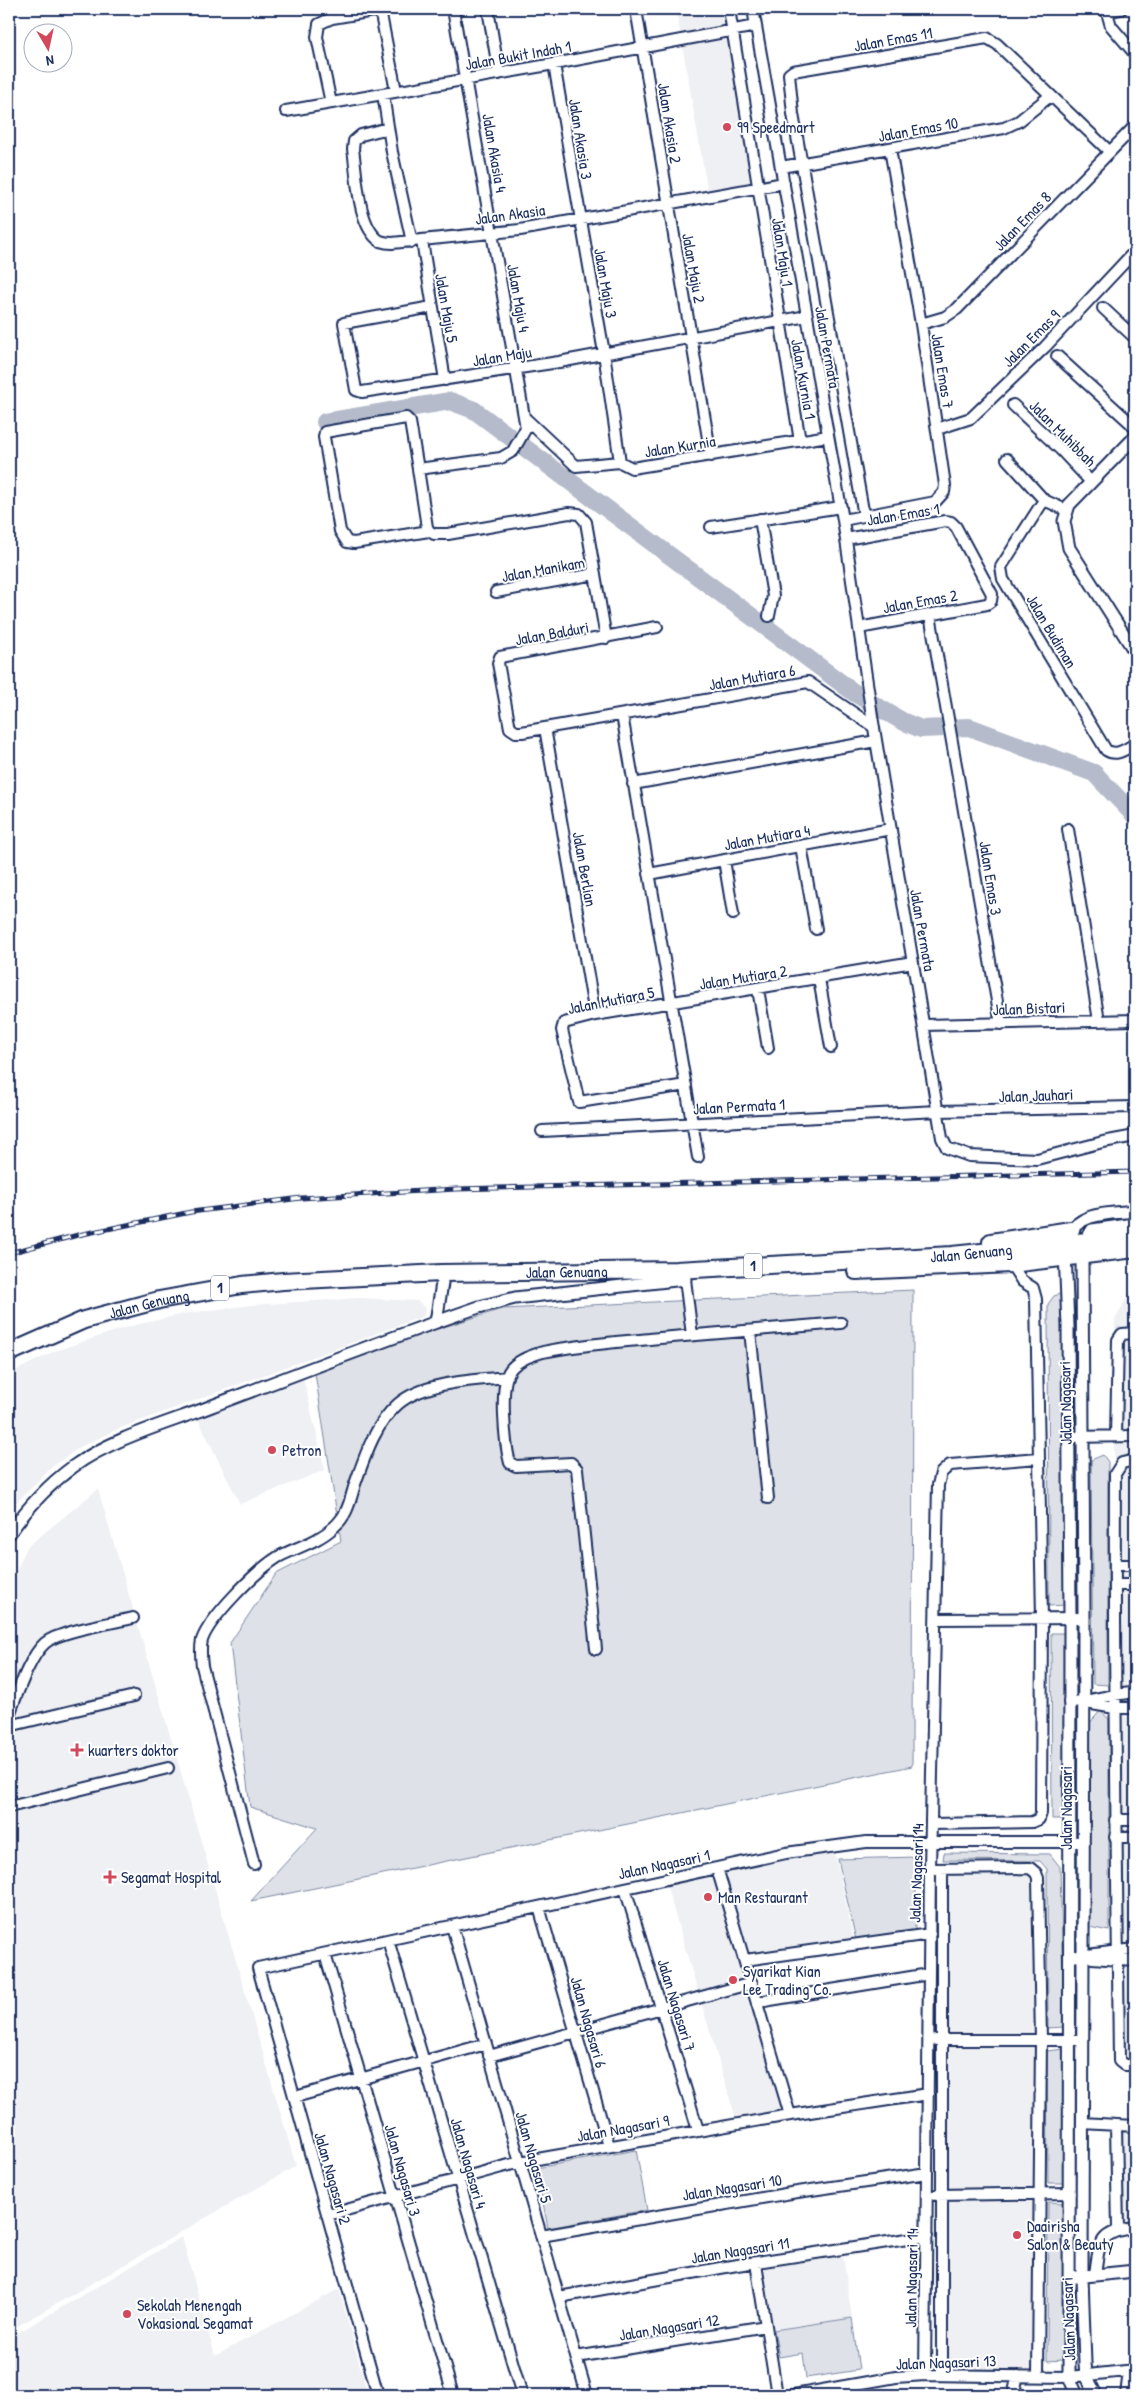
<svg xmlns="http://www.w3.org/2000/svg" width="1144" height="2404" font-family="'Patrick Hand',sans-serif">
<rect width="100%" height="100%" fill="#fff"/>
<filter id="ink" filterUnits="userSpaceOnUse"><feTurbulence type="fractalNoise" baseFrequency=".02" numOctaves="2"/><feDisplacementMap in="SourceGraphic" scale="10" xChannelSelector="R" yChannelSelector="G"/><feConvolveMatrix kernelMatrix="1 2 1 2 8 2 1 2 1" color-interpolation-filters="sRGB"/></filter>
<g filter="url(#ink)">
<path fill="#eff0f4" d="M 676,9 L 732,9 L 762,190 L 709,200 Z
M 1135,1283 L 1135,2069 L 1115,2060 L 1114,1379 L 1115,1320 Z
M 359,1298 L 418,1301 L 425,1308 L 424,1316 L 118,1429 L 80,1447 L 52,1467 L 17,1502 L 9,1513 L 9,1374 L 55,1351 L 127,1327 L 188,1313 L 251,1305 Z
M 303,1377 L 325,1470 L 240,1504 L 197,1417 Z
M 98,1489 L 296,2166 L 9,2331 L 9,1587 L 27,1547 Z
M 834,1849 L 854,1941 L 748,1956 L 791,2109 L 736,2119 L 666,1884 Z
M 939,1866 L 1036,1868 L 1042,2373 L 938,2371 Z
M 1135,2122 L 1135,2232 L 1118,2233 L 1113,2123 Z
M 182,2237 L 215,2356 L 339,2289 L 368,2395 L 9,2395 L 9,2338 Z
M 843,2256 L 852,2318 L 774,2330 L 764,2268 Z"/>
<path fill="#dee1e7" stroke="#7c88a2" d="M 913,1290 L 912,1766 L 251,1901 L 317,1828 L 250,1807 L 230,1643 L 276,1574 L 341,1541 L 314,1367 L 502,1309 Z
M 1059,1294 L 1063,1299 L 1066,1605 L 1049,1606 L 1048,1304 L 1054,1296 Z
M 1103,1455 L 1108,1462 L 1108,1685 L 1093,1684 L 1091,1460 Z
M 1051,1633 L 1067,1633 L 1066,1819 L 1052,1819 Z
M 1100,1711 L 1109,1719 L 1109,1931 L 1089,1927 L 1089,1724 Z
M 944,1853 L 1050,1854 L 1060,1867 L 1064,2027 L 1048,2028 L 1047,1869 L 1040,1861 L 943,1860 Z
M 917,1857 L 915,1930 L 856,1940 L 838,1859 Z
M 1065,2049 L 1067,2183 L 1048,2183 L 1047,2051 Z
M 636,2150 L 647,2210 L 548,2228 L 536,2168 Z
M 1048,2202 L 1063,2203 L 1063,2360 L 1047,2361 Z
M 852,2318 L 859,2370 L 806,2378 L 803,2353 L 779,2357 L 774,2330 Z"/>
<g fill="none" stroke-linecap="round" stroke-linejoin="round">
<path stroke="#b5bbca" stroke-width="18" d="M 325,422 L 450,401 L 474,410 L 856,694 L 902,721 L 921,729 L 969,727 L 1094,773 L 1135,816"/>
<defs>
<path id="minor" d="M 453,9 L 526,428 L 513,451 L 501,458 L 418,469 L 427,527 L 429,531 L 434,534 L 448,534 L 569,513 L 579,514 L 586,522 L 606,638
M 488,9 L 499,74
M 636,9 L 711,456
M 729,9 L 800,441
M 753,9 L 843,520 L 872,716 L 942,1138 L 947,1148 L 969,1156 L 1037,1159 L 1103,1142 L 1135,1136
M 1106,9 L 1111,26 L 1135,54
M 380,10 L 396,91
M 1106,12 L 1121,9
M 554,64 L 604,353 L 620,462
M 383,94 L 392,152 L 412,242
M 331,103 L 317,37 L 319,24 L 332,18 L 386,9
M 286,111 L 554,64 L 756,26
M 388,128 L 361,135 L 354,141 L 353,149 C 357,174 357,226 380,241 C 383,242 389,243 392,243 L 520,230 L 784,183
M 781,167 L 1004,128 L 1019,121 L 1050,96
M 422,241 L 445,380
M 432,307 L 344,323 L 356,390 L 362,392 L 559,362 L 807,316
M 1103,308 L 1135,338
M 921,324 L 945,317 L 957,309 L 1135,126
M 1057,356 L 1135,427
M 1013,405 L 1061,450 L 1091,482
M 526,419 L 576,466 L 620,462 L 632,468 L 828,436
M 937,429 L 971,418 L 1045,347 L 1135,251
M 1007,459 L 1044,500 L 1066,510
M 418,469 L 410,422 L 406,418 L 325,432 L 324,437 L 340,531 L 347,542 L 354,543 L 429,531
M 1044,500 L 1001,567 L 1003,579 L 1106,750 C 1117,757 1125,749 1135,744
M 864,516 L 793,114 L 789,74 L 793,71 L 987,38 L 997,44 L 1110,152
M 760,519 L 773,596 L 769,616
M 843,520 L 935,502 L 944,492 L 945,485 L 921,324 L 890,149
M 711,527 L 841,507
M 846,539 L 945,521 L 951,522 L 956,527 L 992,594 L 991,601 L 987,604 L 859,628
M 496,592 L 595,574
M 930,615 L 1001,1024
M 657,627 L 500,657 L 498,663 L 510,728 L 516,732 L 522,732 L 808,682 L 874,727
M 622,715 L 698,1157
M 545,728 L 595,1015
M 633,784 L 876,741
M 1068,829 L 1099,1021
M 801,846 L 816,929
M 724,860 L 733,914
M 649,874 L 891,829
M 819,979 L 831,1047
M 758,989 L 768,1048
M 924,1025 L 1135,1020
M 686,1085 L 579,1102 L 562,1030 L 564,1023 L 595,1015 L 913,962
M 542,1131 L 938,1111 L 1135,1107
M 685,1279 L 692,1335
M 750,1331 L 768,1498
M 1116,1436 L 1118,1340 L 1122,1334 L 1135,1333
M 1069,1437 L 1135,1436
M 1135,1460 L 1122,1463 L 1115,1474 C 1114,1670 1117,1865 1119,2061 L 1124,2065 L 1135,2065
M 1116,1565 L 1135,1565
M 1116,1585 L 1135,1585
M 936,1619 L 1084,1618
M 596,1649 L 577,1469 L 571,1463 L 516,1466 L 510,1463 C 505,1445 499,1385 510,1370 C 517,1360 532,1355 543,1352 C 581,1344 621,1342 660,1338 C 720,1333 781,1328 841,1323
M 1069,1702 C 1092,1702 1111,1693 1135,1693
M 1086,1703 L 1115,1708 L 1135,1708
M 9,1715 C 17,1695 29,1657 45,1643 C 59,1631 113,1623 133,1618
M 9,1726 L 134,1696
M 9,1807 L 168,1768
M 1115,1820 L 1135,1820
M 933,1824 L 1032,1822 L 1039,1819 L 1041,1813 L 1042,1618 L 1036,1299 L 1033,1288 L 1022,1281 L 1011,1264
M 1115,1837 L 1135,1837
M 254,1864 L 202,1666 C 201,1658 200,1649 202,1640 C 210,1617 257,1570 278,1557 C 297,1547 318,1542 334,1527 C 348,1515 350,1500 355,1484 C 365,1456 375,1424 398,1404 C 423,1382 474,1380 507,1377
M 717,1868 L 790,2115
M 930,1869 L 1030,1868 L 1036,1873 L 1038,1878 L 1041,2040 L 1038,2376
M 625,1888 L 698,2130
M 539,1907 L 609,2146
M 452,1926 L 587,2395
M 388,1940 L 522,2395
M 325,1954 L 453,2395
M 1071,1957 L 1135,1949
M 1092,1958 L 1135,1961
M 745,1960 L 930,1934
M 758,2002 L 929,1974
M 936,2040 L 1083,2040
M 489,2056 L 752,1983
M 295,2097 L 486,2044
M 1082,2123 L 1135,2126
M 1116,2126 L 1118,2229
M 936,2195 L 1070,2193
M 328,2215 L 520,2162 L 790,2115 L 928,2094
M 541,2236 L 791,2193 L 927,2173
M 756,2263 L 777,2395
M 1095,2275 C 1099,2243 1099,2231 1135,2228
M 559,2297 L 737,2265 L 927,2236
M 576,2357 L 766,2326
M 942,2374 L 942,1869
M 925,2375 L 930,1869 L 938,1485 L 941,1473 L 950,1465 L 1039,1458
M 378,2395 L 258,1968 L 786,1853 L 866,1842 L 1082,1842
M 794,2395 L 896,2377 L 925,2375 L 1069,2377 L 1135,2370
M 1013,2395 L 1018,2376
M 1126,2395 L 1129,2371"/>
<path id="tertiary" d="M 1135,437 L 1069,505 L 1064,521 L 1069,548 L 1135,652
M 1068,1236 C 1080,1211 1111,1214 1135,1211
M 1065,1251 L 1068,1326 L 1070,1618 L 1069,2343 L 1069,2377 L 1077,2395
M 436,1322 L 442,1283 L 441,1273
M 9,1534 C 27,1508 48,1485 74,1466 C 115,1437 166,1424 212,1406 C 301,1372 389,1338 479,1307 L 515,1298 L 685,1279
M 1075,2277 L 1135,2271
M 1096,2395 L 1086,2375 L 1085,2363 L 1082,2277 L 1084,1618 L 1082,1255 L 1085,1242 L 1092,1230 L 1135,1224"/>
<g id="trunk">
<path d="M 991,1242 L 1071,1230"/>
<path d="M 856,1271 L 1011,1264 L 1135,1249"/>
<path id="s1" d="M 9,1353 L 84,1320 L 159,1300 L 242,1285 L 283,1281 L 441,1273 L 676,1270 L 952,1255 L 1135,1236"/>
</g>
</defs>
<use href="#minor" stroke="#1b2f5e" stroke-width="14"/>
<use href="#tertiary" stroke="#1b2f5e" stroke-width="15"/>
<use href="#trunk" stroke="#1b2f5e" stroke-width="20"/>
<use href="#minor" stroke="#fff" stroke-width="10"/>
<use href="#tertiary" stroke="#fff" stroke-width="11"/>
<use href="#trunk" stroke="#fff" stroke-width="16"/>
<defs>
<path id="rail" d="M 9,1253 L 78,1235 L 191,1212 L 301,1198 L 456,1189 L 1135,1172"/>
</defs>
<use href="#rail" stroke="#1b2f5e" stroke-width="5"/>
<use href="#rail" stroke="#fff" stroke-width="3" stroke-dasharray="9" stroke-linecap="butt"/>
</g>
</g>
<g fill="#d1495b" stroke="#fff" stroke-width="2">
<circle cx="727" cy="127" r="5"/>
<circle cx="272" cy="1450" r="5"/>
<path d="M74.5 1742.5h5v5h5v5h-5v5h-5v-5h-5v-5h5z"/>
<path d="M107.5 1869.5h5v5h5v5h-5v5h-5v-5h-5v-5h5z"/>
<circle cx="708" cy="1897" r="5"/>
<circle cx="733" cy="1980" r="5"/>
<circle cx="1017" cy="2235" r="5"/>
<circle cx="127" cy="2314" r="5"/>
</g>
<g text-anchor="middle" stroke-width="4" stroke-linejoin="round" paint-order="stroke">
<g fill="#fff" stroke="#5f6d8e" stroke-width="1">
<rect x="744" y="1253.5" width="18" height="25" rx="4"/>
<rect x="211" y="1275.5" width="18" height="25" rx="4"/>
</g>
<g font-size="15" font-weight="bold" fill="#1b2f5e">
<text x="753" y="1271">1</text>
<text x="220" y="1293">1</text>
</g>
<g font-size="16" fill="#1b2f5e" stroke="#fff">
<text transform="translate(893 39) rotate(-10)" y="6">Jalan Emas 11</text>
<text transform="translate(518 55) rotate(-10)" y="6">Jalan Bukit Indah 1</text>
<text transform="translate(670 123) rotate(81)" y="6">Jalan Akasia 2</text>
<text transform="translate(918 129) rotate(-10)" y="6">Jalan Emas 10</text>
<text transform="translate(581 139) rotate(81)" y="6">Jalan Akasia 3</text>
<text transform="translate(495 153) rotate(80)" y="6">Jalan Akasia 4</text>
<text transform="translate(510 214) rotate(-8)" y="6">Jalan Akasia</text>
<text transform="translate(1022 221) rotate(-46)" y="6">Jalan Emas 8</text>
<text transform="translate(783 252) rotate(81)" y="6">Jalan Maju 1</text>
<text transform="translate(694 268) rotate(80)" y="6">Jalan Maju 2</text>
<text transform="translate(606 283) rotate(80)" y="6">Jalan Maju 3</text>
<text transform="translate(519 298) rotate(80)" y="6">Jalan Maju 4</text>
<text transform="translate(447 308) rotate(80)" y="6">Jalan Maju 5</text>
<text transform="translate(1031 338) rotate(-45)" y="6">Jalan Emas 9</text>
<text transform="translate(828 347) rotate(80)" y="6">Jalan Permata</text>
<text transform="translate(502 356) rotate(-9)" y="6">Jalan Maju</text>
<text transform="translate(943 371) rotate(81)" y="6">Jalan Emas 7</text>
<text transform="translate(804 379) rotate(80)" y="6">Jalan Kurnia 1</text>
<text transform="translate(1063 433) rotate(45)" y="6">Jalan Muhibbah</text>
<text transform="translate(680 446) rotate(-9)" y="6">Jalan Kurnia</text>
<text transform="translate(903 514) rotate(-9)" y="6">Jalan Emas 1</text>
<text transform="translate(543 569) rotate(-10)" y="6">Jalan Manikam</text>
<text transform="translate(920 601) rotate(-10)" y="6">Jalan Emas 2</text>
<text transform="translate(1052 631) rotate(59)" y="6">Jalan Budiman</text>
<text transform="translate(552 633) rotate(-10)" y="6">Jalan Balduri</text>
<text transform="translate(752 677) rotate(-10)" y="6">Jalan Mutiara 6</text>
<text transform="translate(767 837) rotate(-10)" y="6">Jalan Mutiara 4</text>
<text transform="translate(585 869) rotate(80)" y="6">Jalan Berlian</text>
<text transform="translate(991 878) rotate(81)" y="6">Jalan Emas 3</text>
<text transform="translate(923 930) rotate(80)" y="6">Jalan Permata</text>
<text transform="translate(743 977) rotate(-9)" y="6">Jalan Mutiara 2</text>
<text transform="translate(611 1000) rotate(-11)" y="6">Jalan Mutiara 5</text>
<text transform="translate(1029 1008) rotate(-2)" y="6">Jalan Bistari</text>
<text transform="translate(1036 1095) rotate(-2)" y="6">Jalan Jauhari</text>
<text transform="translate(739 1106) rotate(-3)" y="6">Jalan Permata 1</text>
<text dy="6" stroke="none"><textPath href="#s1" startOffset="974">Jalan Genuang</textPath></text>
<text dy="6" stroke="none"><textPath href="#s1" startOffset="569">Jalan Genuang</textPath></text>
<text dy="6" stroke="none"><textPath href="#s1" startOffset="149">Jalan Genuang</textPath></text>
<text transform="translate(1065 1403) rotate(-91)" y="6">Jalan Nagasari</text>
<text transform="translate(1066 1808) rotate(-90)" y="6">Jalan Nagasari</text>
<text transform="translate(664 1864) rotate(-12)" y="6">Jalan Nagasari 1</text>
<text transform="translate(916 1873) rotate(-88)" y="6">Jalan Nagasari 14</text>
<text transform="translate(677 2005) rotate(73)" y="6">Jalan Nagasari 7</text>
<text transform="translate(589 2022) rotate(74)" y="6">Jalan Nagasari 6</text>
<text transform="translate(623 2128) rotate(-10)" y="6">Jalan Nagasari 9</text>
<text transform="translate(534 2157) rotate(74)" y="6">Jalan Nagasari 5</text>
<text transform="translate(469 2163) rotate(74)" y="6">Jalan Nagasari 4</text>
<text transform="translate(403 2170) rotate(74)" y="6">Jalan Nagasari 3</text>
<text transform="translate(333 2178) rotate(74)" y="6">Jalan Nagasari 2</text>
<text transform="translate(732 2187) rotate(-9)" y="6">Jalan Nagasari 10</text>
<text transform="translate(740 2250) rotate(-9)" y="6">Jalan Nagasari 11</text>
<text transform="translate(911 2278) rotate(-89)" y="6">Jalan Nagasari 14</text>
<text transform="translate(1068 2319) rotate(-92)" y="6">Jalan Nagasari</text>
<text transform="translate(669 2327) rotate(-9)" y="6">Jalan Nagasari 12</text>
<text transform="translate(946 2362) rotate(-2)" y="6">Jalan Nagasari 13</text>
</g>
<g font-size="16" fill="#1b2f5e" stroke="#fff" text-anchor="start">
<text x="737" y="133">99 Speedmart</text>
<text x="282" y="1456">Petron</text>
<text x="88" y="1756">kuarters doktor</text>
<text x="121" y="1883">Segamat Hospital</text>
<text x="718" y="1903">Man Restaurant</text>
<text x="743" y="1977">Syarikat Kian<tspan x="743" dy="18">Lee Trading Co.</tspan></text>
<text x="1027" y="2232">Daairisha<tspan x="1027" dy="18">Salon &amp; Beauty</tspan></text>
<text x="137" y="2311">Sekolah Menengah<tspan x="137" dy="18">Vokasional Segamat</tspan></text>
</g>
</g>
<rect width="1144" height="2404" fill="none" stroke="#fff" stroke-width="30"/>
<rect x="15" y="15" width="1114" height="2374" fill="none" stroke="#1b2f5e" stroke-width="2" filter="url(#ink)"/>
<g transform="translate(48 48) rotate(171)"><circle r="24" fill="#ffffff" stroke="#a4acbf"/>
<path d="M0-4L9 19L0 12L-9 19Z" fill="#d1495b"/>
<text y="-8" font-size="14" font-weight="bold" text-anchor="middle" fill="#1b2f5e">N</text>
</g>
</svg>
